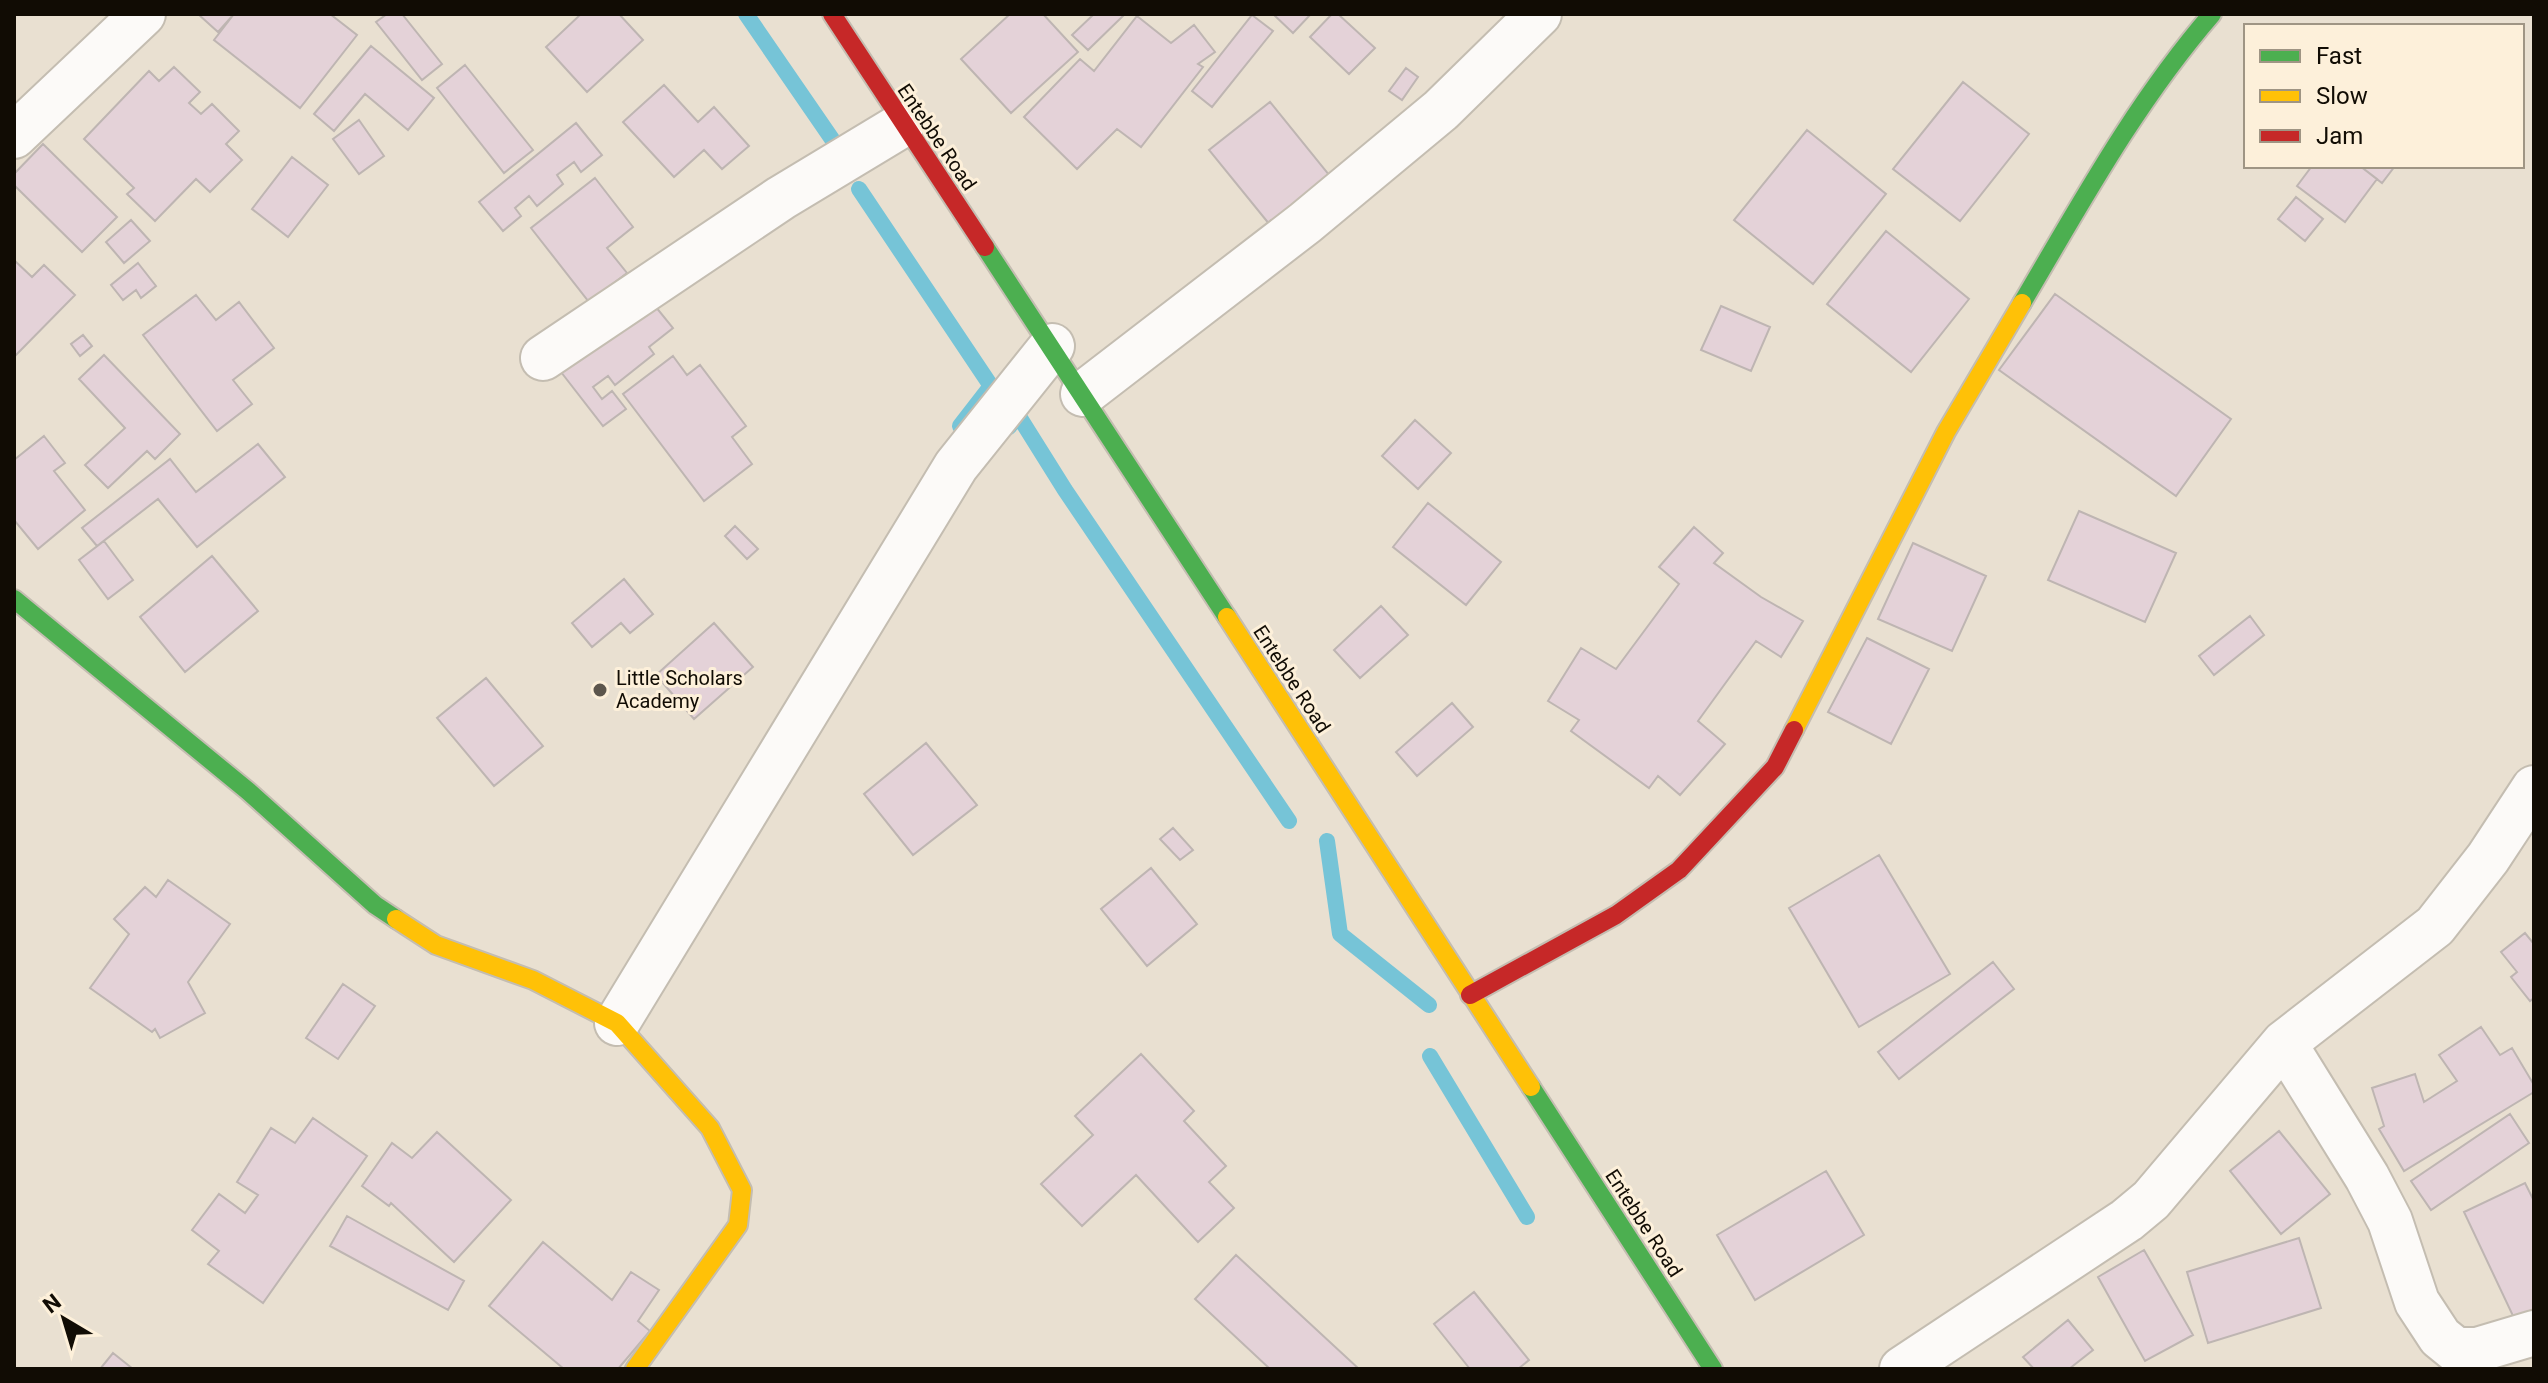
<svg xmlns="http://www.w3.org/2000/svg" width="2548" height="1383" font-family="Roboto,sans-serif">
<rect width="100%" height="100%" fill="#e9e0d1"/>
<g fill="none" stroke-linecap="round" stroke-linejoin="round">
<path stroke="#76c4d7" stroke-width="16" d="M 746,14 L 834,142
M 859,189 L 991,386 L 960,426
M 1009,427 L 1018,415 L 1065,490 L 1289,821
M 1327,841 L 1340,934 L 1429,1005
M 1430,1056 L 1527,1217"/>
</g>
<path fill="#e4d2d8" stroke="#beb5b2" stroke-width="2" d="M 198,14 L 234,14 L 218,32 Z
M 234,14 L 330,14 L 357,35 L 300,108 L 214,40 Z
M 387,14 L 402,14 L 442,64 L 422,80 L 376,22 Z
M 581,14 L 619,14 L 643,40 L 587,92 L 546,47 Z
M 1010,14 L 1043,14 L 1078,52 L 1011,113 L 961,59 Z
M 1094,14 L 1125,14 L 1088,50 L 1072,35 Z
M 1273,14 L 1311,14 L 1293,33 Z
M 1332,14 L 1338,14 L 1375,48 L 1349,74 L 1310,37 Z
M 1252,15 L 1273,31 L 1212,107 L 1192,91 Z
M 1137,16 L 1171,43 L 1194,25 L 1215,52 L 1198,64 L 1203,67 L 1141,147 L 1117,129 L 1077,169 L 1024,117 L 1080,59 L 1094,71 Z
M 371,46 L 434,98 L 408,130 L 365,94 L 334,131 L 314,114 Z
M 465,65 L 533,150 L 504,173 L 437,88 Z
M 174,67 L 200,92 L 189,103 L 201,114 L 212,104 L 239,131 L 226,144 L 242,160 L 210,192 L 196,179 L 155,221 L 127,194 L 134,188 L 84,139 L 149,71 L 159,81 Z
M 1406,68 L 1418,77 L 1402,100 L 1389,91 Z
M 1963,82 L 2029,134 L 1960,221 L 1893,169 Z
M 664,85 L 698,122 L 714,107 L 749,146 L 722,169 L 704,150 L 674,177 L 623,122 Z
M 1270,102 L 1330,176 L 1270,225 L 1209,150 Z
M 359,120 L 384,156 L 359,174 L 333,139 Z
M 576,123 L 602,155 L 581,172 L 574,162 L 557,175 L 563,184 L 537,206 L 529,196 L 515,208 L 521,216 L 503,231 L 479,202 Z
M 1807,130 L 1886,194 L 1813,284 L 1734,220 Z
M 43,144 L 117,217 L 82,252 L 14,185 L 14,174 Z
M 292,157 L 328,185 L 288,237 L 252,209 Z
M 2312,166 L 2360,166 L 2377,179 L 2345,222 L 2297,186 Z
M 2360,166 L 2395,166 L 2382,183 Z
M 595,178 L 633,227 L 607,248 L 627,273 L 589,302 L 531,228 Z
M 2296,197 L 2323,219 L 2305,241 L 2278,219 Z
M 131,220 L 150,241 L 124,263 L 106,242 Z
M 1886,231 L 1969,299 L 1911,372 L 1827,304 Z
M 14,260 L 32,277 L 44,265 L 75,295 L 14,357 Z
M 138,263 L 156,286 L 141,298 L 136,290 L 123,300 L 111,285 Z
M 2055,294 L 2231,419 L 2176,496 L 1999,370 Z
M 196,295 L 216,320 L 239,302 L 274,348 L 233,380 L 252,404 L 217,431 L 143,335 Z
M 651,301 L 673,328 L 649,347 L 654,354 L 615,385 L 608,376 L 593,387 L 602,399 L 612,391 L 626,409 L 603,426 L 561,372 Z
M 1721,306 L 1770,327 L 1751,371 L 1701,350 Z
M 83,335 L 92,346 L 80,356 L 71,344 Z
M 104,355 L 180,434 L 155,459 L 147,451 L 108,488 L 85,465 L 125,428 L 79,379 Z
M 673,356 L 687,375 L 700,365 L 746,426 L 732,437 L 752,464 L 704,501 L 623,394 Z
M 1415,420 L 1451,453 L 1418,489 L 1382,456 Z
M 44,436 L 65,463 L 54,471 L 85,510 L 38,549 L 14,520 L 14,460 Z
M 258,444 L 285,477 L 197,547 L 158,499 L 97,546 L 82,528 L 170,459 L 196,492 Z
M 1428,503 L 1501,562 L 1466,605 L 1393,547 Z
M 2079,511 L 2176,553 L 2145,622 L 2048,580 Z
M 735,526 L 758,549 L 747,559 L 725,536 Z
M 1694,527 L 1723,553 L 1714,563 L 1761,597 L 1803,621 L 1781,657 L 1756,641 L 1698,721 L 1725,744 L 1680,795 L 1658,776 L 1649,788 L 1571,731 L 1579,720 L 1548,701 L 1581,648 L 1616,669 L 1679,584 L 1659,567 Z
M 104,541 L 133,580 L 108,599 L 79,560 Z
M 1913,543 L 1986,576 L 1952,651 L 1878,619 Z
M 212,556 L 258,611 L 185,672 L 140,617 Z
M 624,579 L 653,614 L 630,633 L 621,623 L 592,647 L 572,623 Z
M 1381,606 L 1408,635 L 1360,678 L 1334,650 Z
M 2250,616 L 2264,635 L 2214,675 L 2199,656 Z
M 714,623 L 753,667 L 694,719 L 656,675 Z
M 1867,638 L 1929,669 L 1891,744 L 1828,712 Z
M 486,678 L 543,746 L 494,786 L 437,718 Z
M 1452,703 L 1473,727 L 1417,776 L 1396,752 Z
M 926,743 L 977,805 L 913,855 L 864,794 Z
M 1173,828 L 1193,850 L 1180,860 L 1160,839 Z
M 1879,855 L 1950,974 L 1859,1027 L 1789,908 Z
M 1151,868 L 1197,924 L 1147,966 L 1101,909 Z
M 168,880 L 230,924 L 188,982 L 205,1013 L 160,1038 L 155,1029 L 152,1032 L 90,988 L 129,934 L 114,919 L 145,887 L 156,897 Z
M 2525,933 L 2534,944 L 2534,998 L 2530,1001 L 2511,977 L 2517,972 L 2501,952 Z
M 1993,962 L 2014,989 L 1899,1079 L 1878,1052 Z
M 343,984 L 375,1006 L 338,1059 L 306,1038 Z
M 2481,1027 L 2500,1055 L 2512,1048 L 2534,1085 L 2534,1092 L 2404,1171 L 2379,1129 L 2384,1126 L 2372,1088 L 2415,1074 L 2424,1102 L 2457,1081 L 2439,1055 Z
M 1141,1054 L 1194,1111 L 1184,1121 L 1226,1166 L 1209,1182 L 1234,1208 L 1198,1242 L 1136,1175 L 1082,1226 L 1041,1184 L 1093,1135 L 1075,1116 Z
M 2510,1114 L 2529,1143 L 2431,1210 L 2411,1181 Z
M 313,1118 L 367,1156 L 263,1303 L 208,1264 L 219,1251 L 192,1230 L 219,1194 L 245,1213 L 258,1195 L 237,1182 L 271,1128 L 295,1143 Z
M 2279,1131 L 2330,1194 L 2281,1234 L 2230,1171 Z
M 437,1132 L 511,1200 L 454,1262 L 391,1203 L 389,1206 L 362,1186 L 392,1143 L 412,1158 Z
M 1826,1171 L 1864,1235 L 1755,1300 L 1717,1235 Z
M 2525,1183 L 2534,1201 L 2534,1309 L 2514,1318 L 2464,1212 Z
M 347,1216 L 464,1281 L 448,1310 L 330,1246 Z
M 2299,1238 L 2321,1308 L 2208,1343 L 2187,1272 Z
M 543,1242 L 612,1300 L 631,1272 L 659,1290 L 638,1321 L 650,1331 L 618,1369 L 564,1369 L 489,1306 Z
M 2144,1250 L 2193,1335 L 2145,1361 L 2098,1277 Z
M 1236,1255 L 1359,1369 L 1270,1369 L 1195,1299 Z
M 1474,1292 L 1529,1360 L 1518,1369 L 1470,1369 L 1434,1324 Z
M 2068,1320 L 2093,1350 L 2069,1369 L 2034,1369 L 2023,1357 Z
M 113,1353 L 133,1369 L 100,1369 Z"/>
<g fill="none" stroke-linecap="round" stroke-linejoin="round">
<defs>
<path id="street" d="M 14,136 L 143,14
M 543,358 L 781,198 L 902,125
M 1083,394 L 1305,223 L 1441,110 L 1539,14
M 617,1023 L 956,466 L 1052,346
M 2284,1043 L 2367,1177 L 2390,1221 L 2417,1302 L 2440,1337 L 2456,1350 L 2477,1350 L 2534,1333
M 1902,1369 L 2127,1220 L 2151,1200 L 2284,1043 L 2435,926 L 2488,858 L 2534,788"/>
<path id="fast" d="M 985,247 L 1227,617
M 2022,303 C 2081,203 2136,102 2212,14
M 14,599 L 248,791 L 375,905 L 396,919
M 1531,1087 L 1713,1369"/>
<path id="slow" d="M 1227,617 L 1531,1087
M 1794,730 L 1946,432 L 2022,303
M 396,919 L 436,945 L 533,980 L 617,1023 L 710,1128 L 742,1190 L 738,1225 L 635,1369"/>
<path id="jam" d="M 832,14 L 985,247
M 1470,995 L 1616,915 L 1679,870 L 1775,767 L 1794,730"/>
</defs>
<use href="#street" stroke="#c4bdb1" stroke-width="48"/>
<use href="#fast" stroke="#c4bdb1" stroke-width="22"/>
<use href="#slow" stroke="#c4bdb1" stroke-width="22"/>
<use href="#jam" stroke="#c4bdb1" stroke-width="22"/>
<use href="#street" stroke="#fcfaf8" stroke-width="44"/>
<use href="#fast" stroke="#4caf50" stroke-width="18"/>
<use href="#slow" stroke="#ffc107" stroke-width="18"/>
<use href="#jam" stroke="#c62828" stroke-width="18"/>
</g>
<circle fill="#5d564c" stroke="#fdf0da" stroke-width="3" cx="600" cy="690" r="8"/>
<g text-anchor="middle" stroke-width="6" stroke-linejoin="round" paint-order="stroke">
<g font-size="20" fill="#110c04" stroke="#fdf0da">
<text transform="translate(937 137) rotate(56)" y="7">Entebbe Road</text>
<text transform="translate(1292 679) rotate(57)" y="7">Entebbe Road</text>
<text transform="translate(1644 1223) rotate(57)" y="7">Entebbe Road</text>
</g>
<g font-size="20" fill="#110c04" stroke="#fdf0da" text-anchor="start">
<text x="616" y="685">Little Scholars<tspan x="616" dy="23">Academy</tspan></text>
</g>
</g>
<rect width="2548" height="1383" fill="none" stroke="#110c04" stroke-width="32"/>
<rect x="2244" y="24" width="280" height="144" fill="#fdf0da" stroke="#9f9584" stroke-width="2"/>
<rect x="2260" y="50" width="40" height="12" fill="#4caf50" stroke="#9f9584" stroke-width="2"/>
<text x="2316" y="64" font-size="24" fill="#110c04">Fast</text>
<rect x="2260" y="90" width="40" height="12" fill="#ffc107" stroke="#9f9584" stroke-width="2"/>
<text x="2316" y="104" font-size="24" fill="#110c04">Slow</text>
<rect x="2260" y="130" width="40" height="12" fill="#c62828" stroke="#9f9584" stroke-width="2"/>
<text x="2316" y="144" font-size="24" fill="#110c04">Jam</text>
<g transform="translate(64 1319) rotate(322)" stroke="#fdf0da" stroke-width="6" paint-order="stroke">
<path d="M0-6L14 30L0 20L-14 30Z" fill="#110c04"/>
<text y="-12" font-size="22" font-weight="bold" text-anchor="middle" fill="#110c04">N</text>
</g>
</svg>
